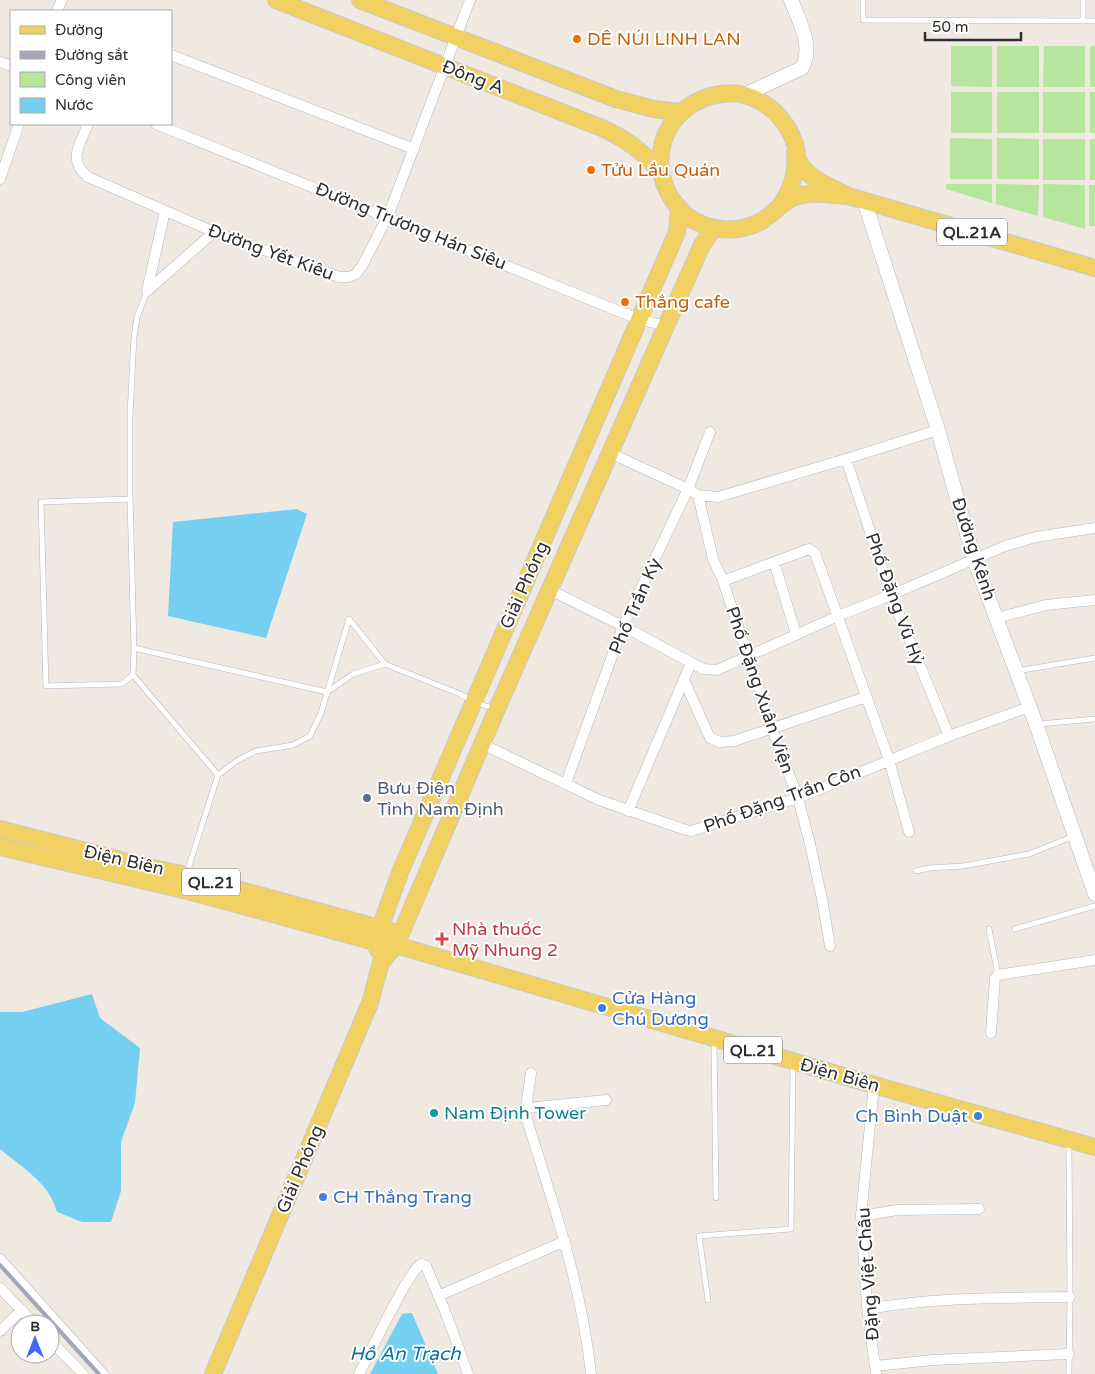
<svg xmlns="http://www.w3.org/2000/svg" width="1095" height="1374" font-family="'Varela Round',sans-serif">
<rect width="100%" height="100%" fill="#efe9e1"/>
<path fill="#b6e59e" d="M 951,46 L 992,46 L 992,87 L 951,86 Z
M 997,46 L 1039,46 L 1039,87 L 997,87 Z
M 1044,46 L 1085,46 L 1085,87 L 1043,87 Z
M 1090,46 L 1095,46 L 1095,87 L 1090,87 Z
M 951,92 L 992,92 L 992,133 L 951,133 Z
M 997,92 L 1039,92 L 1039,133 L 997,133 Z
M 1043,92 L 1085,92 L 1085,133 L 1043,133 Z
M 1090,92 L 1095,92 L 1095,133 L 1090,133 Z
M 950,138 L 992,139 L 992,179 L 950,179 Z
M 997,138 L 1039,139 L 1039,179 L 997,179 Z
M 1043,139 L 1085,139 L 1085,180 L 1043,180 Z
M 1090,139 L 1095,139 L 1095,180 L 1090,180 Z
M 946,184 L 992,184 L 992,203 L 946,189 Z
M 996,184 L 1039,185 L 1038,216 L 996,204 Z
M 1043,184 L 1085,185 L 1085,229 L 1043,217 Z
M 1089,185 L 1095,185 L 1095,226 L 1089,226 Z"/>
<path fill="#75cff0" d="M 297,509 L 307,514 L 266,638 L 168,616 L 173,522 Z
M 92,994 L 100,1018 L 140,1048 L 135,1103 L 121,1142 L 121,1191 L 111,1222 L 82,1222 L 57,1212 C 50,1183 21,1167 0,1149 L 0,1012 L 22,1012 Z
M 412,1313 L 438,1374 L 370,1374 L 402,1314 Z"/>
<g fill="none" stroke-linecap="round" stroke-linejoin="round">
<defs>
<path id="service" d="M 863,0 L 863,20 L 1095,21
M 1083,21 L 1083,0
M 130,499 L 130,414 L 134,337 L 137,317 L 147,291
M 134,648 L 327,692 L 353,674 L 385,664
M 1016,671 L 1095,658
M 133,675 L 122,684 L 46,686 L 41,502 L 130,499 L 134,648 L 133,675 L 218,775
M 1039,724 L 1095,719
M 916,871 L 929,868 L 963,866 L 1029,854 L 1074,836
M 187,872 L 218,775 L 238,760 L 256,751 L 293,745 L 310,736 L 321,713 L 349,619 L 385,664 L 460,694 L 474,702 L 495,709
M 989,929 L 998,975
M 1015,929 L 1095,906
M 714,1042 L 716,1198
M 708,1300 L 699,1236 L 791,1229 L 793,1065
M 1069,1374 L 1070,1297 L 1069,1142"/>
<path id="minor" d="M 57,11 L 62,0
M 171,55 L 414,149
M 0,62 L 11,66
M 88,124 C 80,144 67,160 88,177 L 214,232 L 339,277 L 349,277 L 356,274 L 362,266 L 388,216 L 470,0
M 156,124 L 638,319 L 666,326
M 0,179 L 19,124
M 147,291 L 214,232
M 147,291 L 165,211
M 610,453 L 688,489 L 698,495 L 718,497 L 846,459 L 938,430
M 846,459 L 891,595 L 949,736
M 698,495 L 713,559 L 723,581 L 772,729 L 798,798 L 810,844 L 822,899 L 830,946
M 774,562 L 796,634
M 723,581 L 809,549 L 815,553 L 889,760 L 909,832
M 550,590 L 623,626 L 703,669 L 717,670 L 838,616 L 891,595 L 1005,546 L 1036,537 L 1095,528
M 997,618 L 1046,605 L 1095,600
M 684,680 L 710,738 L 720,742 L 734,741 L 866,697
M 482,744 L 599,800 L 683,829 L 691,831 L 798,798 L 949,736 L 1029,707
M 566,783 L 623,626 L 688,489 L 710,432
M 628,811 L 691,663
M 991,1033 L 995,978 L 998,975 L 1095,960
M 531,1073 L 526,1108 L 527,1120 C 553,1203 582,1287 591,1374
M 874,1085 L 861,1216 L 867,1306 L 876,1374
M 526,1108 L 606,1100
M 861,1216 L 897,1210 L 979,1209
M 0,1259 L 103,1374
M 0,1288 L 35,1324
M 438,1296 L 565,1241
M 868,1309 C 935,1297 1003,1298 1070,1297
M 0,1331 L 22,1310
M 50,1340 L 83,1374
M 875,1366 L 933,1360 L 1069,1354
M 359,1374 C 369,1355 408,1272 421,1264 L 426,1266 L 447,1316 L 468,1374"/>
<path id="tertiary" d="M 744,95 L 802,68 C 814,46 799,21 791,0
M 864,200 L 938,430 L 974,559 L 1036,724 L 1095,894"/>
<path id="primary" d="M 276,0 L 602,128 C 628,140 640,150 660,171
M 360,0 L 616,99 L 654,109 L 681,112
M 848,196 C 832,187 808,179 799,162 C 796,157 797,149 795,144 C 787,120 769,102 745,95 C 734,92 722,93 711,96 C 661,110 644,168 678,207 C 697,230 732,235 758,223 C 771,217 782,201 795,197 C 812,191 830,195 848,196 L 1095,268
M 781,204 C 792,188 797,173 795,153
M 0,829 L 144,866 L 186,875 L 390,931
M 0,847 L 188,891 L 375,942 L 386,947 L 396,945 L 874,1085 L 1095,1147
M 378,950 L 375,942 L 401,870 L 677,232 L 679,209
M 213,1374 L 370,1003 L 381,962 L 396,945 L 497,709 L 666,326 L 702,245 L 714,228"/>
</defs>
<use href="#service" stroke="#b4b7c1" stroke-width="6"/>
<use href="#minor" stroke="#b4b7c1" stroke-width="11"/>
<use href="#tertiary" stroke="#b4b7c1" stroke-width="15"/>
<use href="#primary" stroke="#c9c9c9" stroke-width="18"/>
<use href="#service" stroke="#fff" stroke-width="5"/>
<use href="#minor" stroke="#fff" stroke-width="10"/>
<use href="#tertiary" stroke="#fff" stroke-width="14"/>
<use href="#primary" stroke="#f2d163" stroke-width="16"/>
<path stroke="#a3a6b8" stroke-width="4" d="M 0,1265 L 99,1374"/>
</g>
<g fill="#e8710a" stroke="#fff" stroke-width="2">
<circle cx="577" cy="39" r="5"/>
<circle cx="591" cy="170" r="5"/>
<circle cx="625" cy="302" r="5"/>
</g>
<circle fill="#5c6f8a" stroke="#fff" stroke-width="2" cx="367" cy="798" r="5"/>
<path fill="#e0444e" stroke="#fff" stroke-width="2" d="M439.5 931.5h5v5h5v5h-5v5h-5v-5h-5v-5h5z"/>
<g fill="#3f7fe0" stroke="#fff" stroke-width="2">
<circle cx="602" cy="1008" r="5"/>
<circle cx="978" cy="1116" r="5"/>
<circle cx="323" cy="1197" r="5"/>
</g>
<circle fill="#0f9aa8" stroke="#fff" stroke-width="2" cx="434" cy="1113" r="5"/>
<g text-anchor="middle" stroke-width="4" stroke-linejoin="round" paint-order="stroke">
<g fill="#fff" stroke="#6d6d6d" stroke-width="1">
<rect x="937" y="218.5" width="70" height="27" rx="4"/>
<rect x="182" y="868.5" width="58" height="27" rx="4"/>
<rect x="724" y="1036.5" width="58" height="27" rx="4"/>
</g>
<g font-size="16" font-weight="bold" fill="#2e2e2e">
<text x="972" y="238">QL.21A</text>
<text x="211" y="888">QL.21</text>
<text x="753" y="1056">QL.21</text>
</g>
<g font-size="18" fill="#c56008" stroke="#fff" text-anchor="start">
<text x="587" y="45">DÊ NÚI LINH LAN</text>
<text x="601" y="176">Tửu Lầu Quán</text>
<text x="635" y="308">Thắng cafe</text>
</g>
<g font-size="18" fill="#2e2e2e" stroke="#fff">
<text transform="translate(473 77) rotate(21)" y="6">Đông A</text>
<text transform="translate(411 226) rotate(22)" y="6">Đường Trương Hán Siêu</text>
<text transform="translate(271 252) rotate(20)" y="6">Đường Yết Kiêu</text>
<text transform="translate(974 549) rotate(72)" y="6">Đường Kênh</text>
<text transform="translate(524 585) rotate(-66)" y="6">Giải Phóng</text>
<text transform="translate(895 599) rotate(70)" y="6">Phố Đặng Vũ Hỷ</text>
<text transform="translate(635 606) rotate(-66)" y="6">Phố Trần Kỳ</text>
<text transform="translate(760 690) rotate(71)" y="6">Phố Đặng Xuân Viện</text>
<text transform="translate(782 799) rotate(-20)" y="6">Phố Đặng Trần Côn</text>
<text transform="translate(124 860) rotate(13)" y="6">Điện Biên</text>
<text transform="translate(840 1075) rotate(16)" y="6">Điện Biên</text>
<text transform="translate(300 1169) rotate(-67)" y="6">Giải Phóng</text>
<text transform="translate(868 1274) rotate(-94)" y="6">Đặng Việt Châu</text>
</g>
<g font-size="18" fill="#4e5e75" stroke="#fff" text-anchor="start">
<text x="377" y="794">Bưu Điện<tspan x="377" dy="21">Tỉnh Nam Định</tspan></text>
</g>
<g font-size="18" fill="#be3a42" stroke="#fff" text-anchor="start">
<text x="452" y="935">Nhà thuốc<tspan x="452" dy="21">Mỹ Nhung 2</tspan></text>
</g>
<g font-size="18" fill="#366cbe" stroke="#fff" text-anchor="start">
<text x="612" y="1004">Cửa Hàng<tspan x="612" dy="21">Chú Dương</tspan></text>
<text x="968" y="1122" text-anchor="end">Ch Bình Duật</text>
<text x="333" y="1203">CH Thắng Trang</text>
</g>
<g font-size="18" fill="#0d838f" stroke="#fff" text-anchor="start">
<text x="444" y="1119">Nam Định Tower</text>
</g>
<g font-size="19" font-style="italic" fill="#0d6fa3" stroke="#fff">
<text x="405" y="1360">Hồ An Trạch</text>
</g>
</g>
<rect x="10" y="10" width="162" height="115" fill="#ffffff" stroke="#ababab"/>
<rect x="20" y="26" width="25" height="8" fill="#f2d163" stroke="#ababab"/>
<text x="55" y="35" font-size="15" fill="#2e2e2e">Đường</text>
<rect x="20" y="51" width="25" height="8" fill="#a3a6b8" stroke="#ababab"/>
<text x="55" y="60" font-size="15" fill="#2e2e2e">Đường sắt</text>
<rect x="20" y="72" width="25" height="15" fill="#b6e59e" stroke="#ababab"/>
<text x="55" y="85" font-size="15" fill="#2e2e2e">Công viên</text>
<rect x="20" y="98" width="25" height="15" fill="#75cff0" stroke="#ababab"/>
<text x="55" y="110" font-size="15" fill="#2e2e2e">Nước</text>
<g transform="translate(35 1339)"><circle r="24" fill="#ffffff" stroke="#ababab"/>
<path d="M0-4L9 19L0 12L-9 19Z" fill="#4264fb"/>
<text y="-8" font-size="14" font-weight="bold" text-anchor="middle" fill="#2e2e2e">B</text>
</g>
<path d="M925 32v8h96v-8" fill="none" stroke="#2e2e2e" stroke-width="2.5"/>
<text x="932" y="32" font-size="15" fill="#2e2e2e" stroke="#ffffff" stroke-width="4" paint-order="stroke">50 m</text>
</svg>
